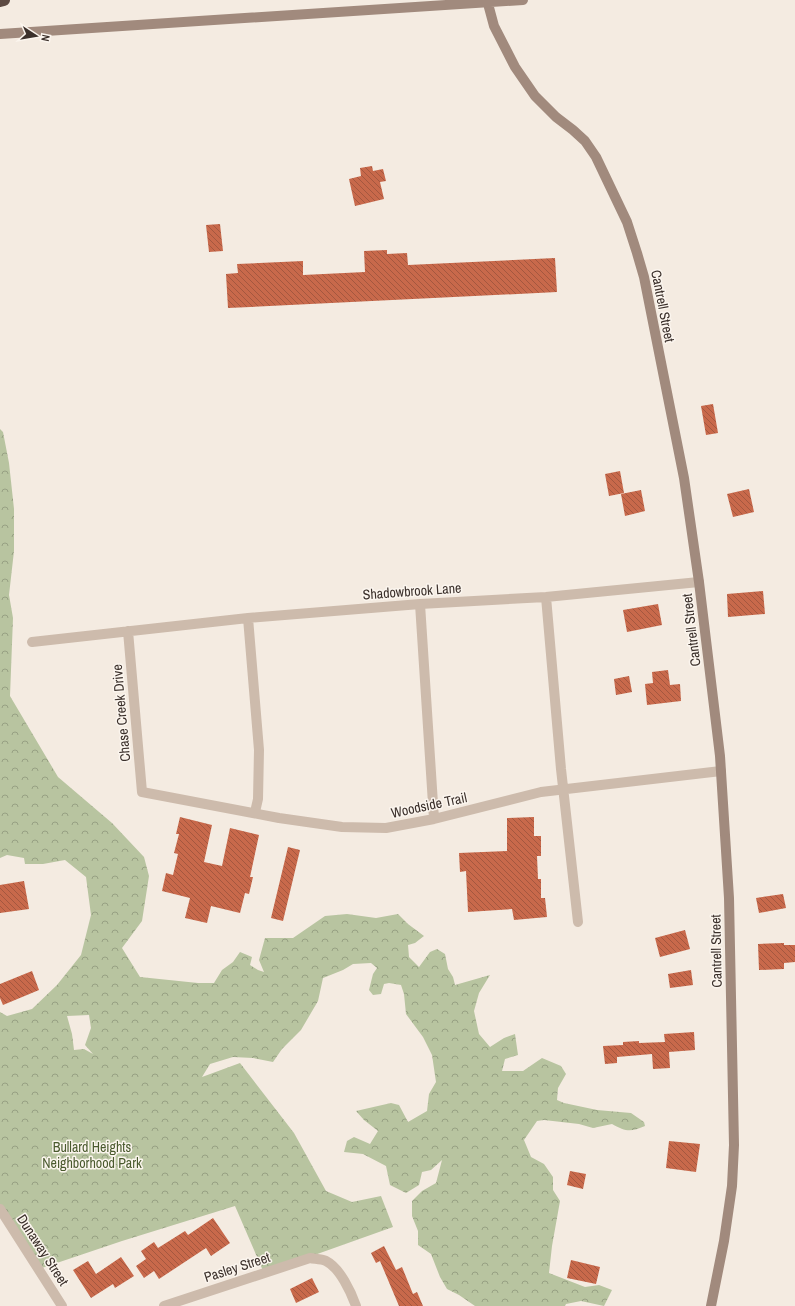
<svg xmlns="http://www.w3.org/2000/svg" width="795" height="1306" font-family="'Archivo Narrow',sans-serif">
<defs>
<pattern id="forest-crowns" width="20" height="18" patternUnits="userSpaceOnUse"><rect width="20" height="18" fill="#b8c4a0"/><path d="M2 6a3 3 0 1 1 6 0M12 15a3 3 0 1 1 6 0" fill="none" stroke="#97a083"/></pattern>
<pattern id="building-back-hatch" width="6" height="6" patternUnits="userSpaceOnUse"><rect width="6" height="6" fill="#c8694b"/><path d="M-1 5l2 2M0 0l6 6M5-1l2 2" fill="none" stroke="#a4573f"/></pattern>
</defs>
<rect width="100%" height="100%" fill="#f4ebe1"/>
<path fill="url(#forest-crowns)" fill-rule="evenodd" d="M 0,429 L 3,432 L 9,463 L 14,509 L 14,551 L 9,595 L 13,618 L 10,696 L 58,777 L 112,823 L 144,857 L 149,876 L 142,921 L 122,948 L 140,977 L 198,983 L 214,983 L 222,970 L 233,962 L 240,952 L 252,957 L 250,965 L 258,970 L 264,972 L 259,960 L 265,938 L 293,938 L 325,916 L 347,914 L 376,918 L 398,914 L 408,924 L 424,936 L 415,943 L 408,945 L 409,957 L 419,967 L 430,952 L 437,949 L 445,954 L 448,969 L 453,977 L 455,985 L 490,975 L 479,993 L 474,1011 L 479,1034 L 490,1047 L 504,1038 L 515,1034 L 518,1055 L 505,1059 L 502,1071 L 523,1071 L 542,1058 L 561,1066 L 566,1074 L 558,1088 L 557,1100 L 564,1103 L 597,1110 L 631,1113 L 644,1122 L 645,1126 C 631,1132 626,1132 612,1124 L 593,1128 L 579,1124 L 544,1120 L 537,1121 L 524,1140 L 531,1157 L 544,1164 L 553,1177 L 553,1190 L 560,1201 L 552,1246 L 549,1273 L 585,1287 L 599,1285 L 612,1290 L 604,1306 L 581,1301 L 566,1304 L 565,1306 L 475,1306 L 459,1295 L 447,1289 L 440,1277 L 431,1254 L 418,1245 L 418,1231 L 412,1216 L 412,1201 L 422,1191 L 436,1183 L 442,1160 L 431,1170 L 422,1172 L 419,1185 L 406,1193 L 390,1185 L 386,1166 L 363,1154 L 344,1152 L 347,1141 L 354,1137 L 370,1144 L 378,1131 L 364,1120 L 356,1111 L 391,1103 L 399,1105 L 408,1122 L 427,1111 L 429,1094 L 436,1082 L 432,1055 L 423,1037 L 406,1014 L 404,994 L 401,985 L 389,983 L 384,984 L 381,994 L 373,995 L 369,990 L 373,974 L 377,968 L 371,963 L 353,964 L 343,970 L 323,978 L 318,1001 L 301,1030 L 282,1049 L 273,1062 L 253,1058 L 233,1057 L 210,1064 L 202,1077 L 240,1063 L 294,1133 L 326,1191 L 352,1202 L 381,1196 L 393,1227 L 264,1273 L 235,1206 L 122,1241 L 39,1269 L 0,1209 L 0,1012 L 7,1016 L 32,1009 L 57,985 L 81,955 L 91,915 L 86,877 L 65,860 L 43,864 L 25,864 L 24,858 L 7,855 L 0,858 ZM 89,1015 L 91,1028 L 85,1045 L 93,1054 L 84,1049 L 74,1050 L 72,1034 L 67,1016 Z"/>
<path fill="url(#building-back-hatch)" d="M 372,166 L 373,171 L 383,169 L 386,181 L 380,182 L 384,199 L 355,206 L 349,179 L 361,176 L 360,168 Z
M 220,224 L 223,251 L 209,252 L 206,225 Z
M 387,250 L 387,254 L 407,253 L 408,265 L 555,258 L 557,292 L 228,308 L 226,274 L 238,273 L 237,264 L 303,261 L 303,275 L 365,272 L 364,251 Z
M 713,404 L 718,433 L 706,435 L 701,406 Z
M 620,471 L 624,493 L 609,496 L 605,474 Z
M 749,489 L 754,512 L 733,517 L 727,494 Z
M 641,490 L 645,511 L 625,516 L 621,494 Z
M 763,591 L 765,614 L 728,617 L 727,594 Z
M 658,604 L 662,625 L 627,632 L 623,610 Z
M 668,670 L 670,685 L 680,684 L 681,701 L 647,705 L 645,684 L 653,683 L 652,672 Z
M 629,676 L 632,692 L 616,695 L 614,679 Z
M 180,817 L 212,825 L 204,862 L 222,866 L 230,828 L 259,835 L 250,877 L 253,877 L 249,894 L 245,893 L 240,913 L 211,906 L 207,923 L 185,918 L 190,898 L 162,891 L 166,873 L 173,875 L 178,854 L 174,853 L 179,834 L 176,834 Z
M 534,817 L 534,836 L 541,836 L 541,856 L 537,856 L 538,879 L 541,879 L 541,898 L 545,898 L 547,917 L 514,920 L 512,909 L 468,912 L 466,871 L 460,872 L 459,853 L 507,851 L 507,818 Z
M 288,847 L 300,850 L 283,921 L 271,918 Z
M 24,881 L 29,909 L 0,913 L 0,885 Z
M 783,894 L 786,908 L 759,913 L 756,898 Z
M 685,930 L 690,949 L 660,957 L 655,938 Z
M 784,943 L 784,945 L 795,945 L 795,962 L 784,963 L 784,969 L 759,970 L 758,944 Z
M 691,970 L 693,985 L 670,988 L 668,974 Z
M 32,971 L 39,990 L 3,1005 L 0,998 L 0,984 Z
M 694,1032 L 695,1050 L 669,1052 L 670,1068 L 653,1069 L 652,1054 L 617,1057 L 617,1063 L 605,1064 L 603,1046 L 623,1045 L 623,1042 L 639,1041 L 639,1043 L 665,1042 L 664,1034 Z
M 669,1141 L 700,1144 L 696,1172 L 666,1168 Z
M 570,1171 L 586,1174 L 583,1189 L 567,1185 Z
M 213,1218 L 230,1243 L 211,1256 L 206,1248 L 159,1279 L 154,1271 L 144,1278 L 136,1266 L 146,1259 L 141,1251 L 154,1242 L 158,1248 L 185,1231 L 188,1235 Z
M 384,1246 L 396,1270 L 402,1267 L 413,1294 L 417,1292 L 423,1306 L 399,1306 L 380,1261 L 376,1263 L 371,1253 Z
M 121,1257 L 134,1276 L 115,1288 L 113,1284 L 91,1298 L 73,1270 L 88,1261 L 96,1274 Z
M 571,1260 L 600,1267 L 596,1284 L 567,1278 Z
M 312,1278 L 319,1292 L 296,1303 L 290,1289 Z"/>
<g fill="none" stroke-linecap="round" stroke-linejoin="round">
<path stroke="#cdbbac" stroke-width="10" d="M 546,597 L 561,769 L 578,922
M 420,604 L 434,819
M 248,618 L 259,750 L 258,799 L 255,812
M 128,631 L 142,792 L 279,818 L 342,827 L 386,828 L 434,819 L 541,792 L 721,771
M 32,642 L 248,618 L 420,604 L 546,597 L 699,582
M 0,1209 L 62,1306
M 164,1306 L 310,1258 C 315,1259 321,1259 326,1261 C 340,1268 351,1292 356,1306"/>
<path stroke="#a18a7d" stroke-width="10" d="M 487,0 L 494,26 L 515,67 L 535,96 L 556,117 L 573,130 L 585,141 L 596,157 L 627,222 L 637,253 L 644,277 L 684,478 L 699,582 L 720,756 L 729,898 L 734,1145 L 732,1186 L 724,1241 L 711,1306
M 0,34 L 523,0"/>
<path stroke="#5c4a42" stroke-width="12" d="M 0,1 L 4,0"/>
</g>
<g text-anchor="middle" stroke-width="3" stroke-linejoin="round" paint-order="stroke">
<g font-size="14" fill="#3b302b" stroke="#fbf5ee">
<text transform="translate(663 306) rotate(79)" y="5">Cantrell Street</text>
<text transform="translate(412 591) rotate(-4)" y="5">Shadowbrook Lane</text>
<text transform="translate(691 630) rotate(-97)" y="5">Cantrell Street</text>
<text transform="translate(121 713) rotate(-95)" y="5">Chase Creek Drive</text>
<text transform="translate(429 805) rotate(-12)" y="5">Woodside Trail</text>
<text transform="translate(716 951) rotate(-91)" y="5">Cantrell Street</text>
<text transform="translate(43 1250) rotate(57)" y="5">Dunaway Street</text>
<text transform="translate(237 1267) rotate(-18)" y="5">Pasley Street</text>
</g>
<g font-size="14" fill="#4a5a2e" stroke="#fbf5ee">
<text x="92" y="1152">Bullard Heights<tspan x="92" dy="16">Neighborhood Park</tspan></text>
</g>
</g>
<g transform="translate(36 36) rotate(102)" stroke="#fbf5ee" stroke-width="3" paint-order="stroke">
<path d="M0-3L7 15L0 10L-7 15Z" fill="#3b302b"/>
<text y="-6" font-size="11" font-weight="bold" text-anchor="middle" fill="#3b302b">N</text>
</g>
</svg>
